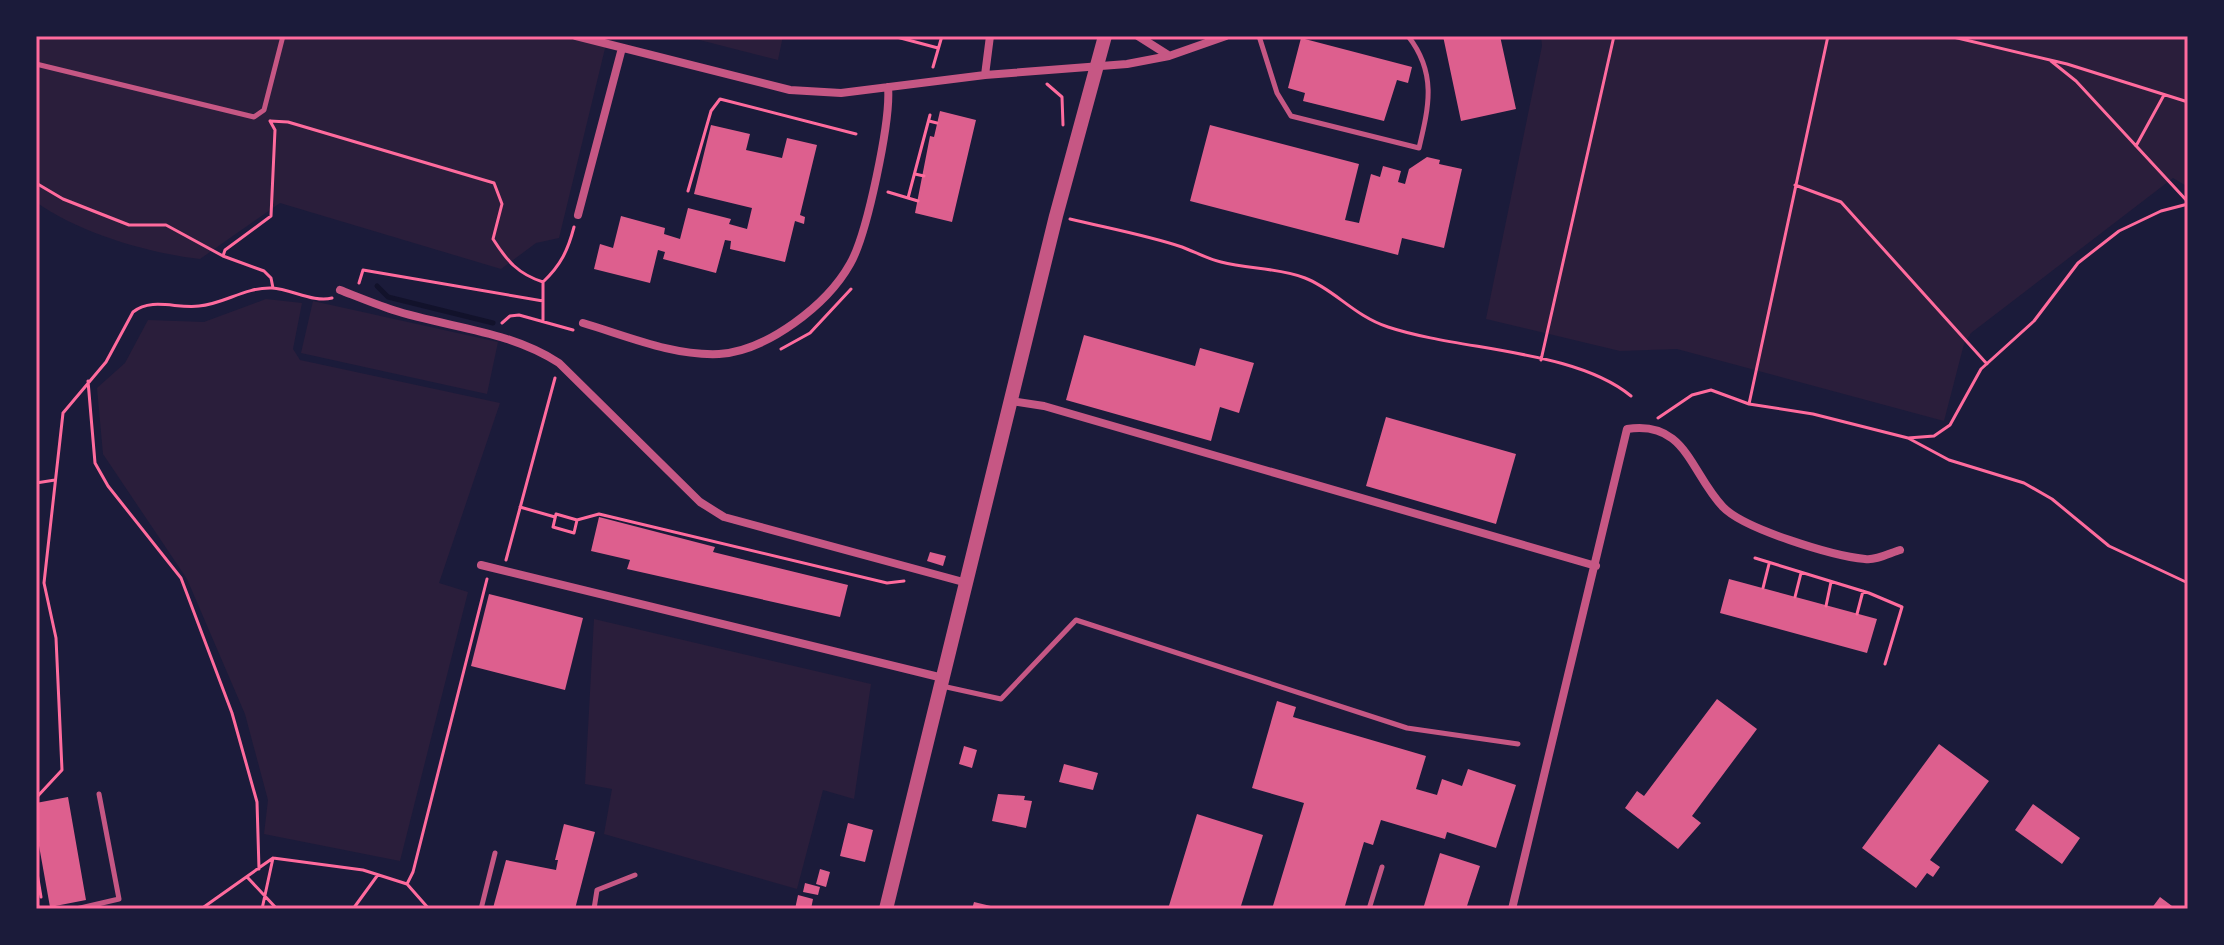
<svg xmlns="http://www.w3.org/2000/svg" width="2224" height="945" font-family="'Noto Serif',serif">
<rect width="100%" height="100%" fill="#1b1b3a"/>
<path fill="#2a1e3b" d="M 36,36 L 608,36 L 559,238 L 536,243 L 501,269 L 280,203 L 200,259 C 148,253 79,233 36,202 Z
M 684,36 L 783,36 L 778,60 Z
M 1541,36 L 2188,36 L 2188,187 L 2173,178 L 1971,333 L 1964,344 L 1944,421 L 1677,349 L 1620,351 L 1486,319 L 1542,46 Z
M 266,299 L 302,303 L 293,349 L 300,360 L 500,403 L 439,583 L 468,592 L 400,861 L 264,834 L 268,800 L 245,714 L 187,579 L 103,454 L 97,388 L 125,363 L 148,320 L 204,322 Z
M 313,301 L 498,342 L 487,394 L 301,353 Z
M 594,619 L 871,684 L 854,799 L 823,790 L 797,889 L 604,834 L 612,789 L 585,784 Z"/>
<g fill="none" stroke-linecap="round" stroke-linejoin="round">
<path stroke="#12122b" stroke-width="5" d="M 377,286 L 388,297 L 493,323"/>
</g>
<path fill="#dd5f8e" d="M 1443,36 L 1500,36 L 1516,109 L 1461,121 Z
M 1301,38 L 1412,67 L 1408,83 L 1397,80 L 1384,121 L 1303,101 L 1305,93 L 1288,88 Z
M 940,111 L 976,120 L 952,222 L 915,213 L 930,136 L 934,137 Z
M 711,125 L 750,134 L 746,150 L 782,158 L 787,138 L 817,145 L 800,215 L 805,217 L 804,224 L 795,221 L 785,262 L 730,249 L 731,241 L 725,240 L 716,273 L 663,259 L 665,252 L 658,250 L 650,283 L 594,269 L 600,244 L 613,248 L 621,216 L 665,228 L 664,234 L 680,239 L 688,208 L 731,219 L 729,224 L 747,229 L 752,208 L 694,194 Z
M 1210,125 L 1359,164 L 1345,220 L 1359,223 L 1371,174 L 1380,177 L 1383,166 L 1401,171 L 1398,182 L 1405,184 L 1409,169 L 1427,157 L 1440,160 L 1439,164 L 1462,169 L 1444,248 L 1402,238 L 1398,255 L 1190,201 Z
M 1084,335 L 1195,366 L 1200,348 L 1254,363 L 1239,413 L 1220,407 L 1211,441 L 1066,400 Z
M 1386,417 L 1516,454 L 1496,524 L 1366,486 Z
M 599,517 L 715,547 L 713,552 L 848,585 L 840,617 L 627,569 L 630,560 L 591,551 Z
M 930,552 L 946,556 L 943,566 L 927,561 Z
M 1729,579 L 1877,619 L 1867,653 L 1720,613 Z
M 489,594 L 583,618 L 565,690 L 471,666 Z
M 1717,699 L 1757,729 L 1692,816 L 1701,823 L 1678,849 L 1625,808 L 1637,791 L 1644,796 Z
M 1277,701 L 1296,707 L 1293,717 L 1426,756 L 1416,789 L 1437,795 L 1442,779 L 1462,786 L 1468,769 L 1516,785 L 1496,848 L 1447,832 L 1445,839 L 1381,820 L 1373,845 L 1364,842 L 1344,909 L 1272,909 L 1304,803 L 1252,788 Z
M 1939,744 L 1989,781 L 1930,860 L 1940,867 L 1933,877 L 1927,873 L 1916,888 L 1862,848 Z
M 964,746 L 977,750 L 972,768 L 959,764 Z
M 1064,764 L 1098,773 L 1093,790 L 1059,782 Z
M 998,794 L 1025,796 L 1024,800 L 1032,801 L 1026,828 L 992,821 Z
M 68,797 L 86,900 L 50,907 L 36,829 L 36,803 Z
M 2033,804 L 2080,838 L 2062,864 L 2015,830 Z
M 1197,814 L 1263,835 L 1240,909 L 1168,909 Z
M 848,823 L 873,830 L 865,862 L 840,856 Z
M 564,824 L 595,832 L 575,909 L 493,908 L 506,860 L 556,870 L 558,860 L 555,860 Z
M 1440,853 L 1480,866 L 1466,909 L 1423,909 Z
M 820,869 L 830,872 L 826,887 L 816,884 Z
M 805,883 L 820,887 L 818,895 L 803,892 Z
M 798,895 L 813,899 L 811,909 L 795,909 Z
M 2160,897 L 2172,906 L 2170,909 L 2151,909 Z
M 974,902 L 999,908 L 999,909 L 972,909 Z"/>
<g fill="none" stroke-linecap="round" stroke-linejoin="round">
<path stroke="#ff6b9d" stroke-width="3" d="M 893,36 L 938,48
M 1949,36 L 2067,64 L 2188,102
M 2051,61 L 2076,81 L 2188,202
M 933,67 L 942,36
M 1047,84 L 1062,97 L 1063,125
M 270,121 L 288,122 L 494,183 L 502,204 L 493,239 C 507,261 518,274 543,282
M 270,121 L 275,130 L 271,216 L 225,250 L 223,256 L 264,271 L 271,278 L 273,288
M 929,121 L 937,123
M 2136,146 L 2164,95
M 915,174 L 924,176
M 36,183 L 63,199 L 129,225 L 166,225 L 223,256
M 1795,185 L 1841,202 L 1987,364
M 688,191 L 711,111 L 720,99 L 856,134
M 888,192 L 918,201
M 908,198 L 930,115
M 1070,219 C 1107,228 1146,235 1182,247 C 1195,252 1208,259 1221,262 C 1248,269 1280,268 1305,278 C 1334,289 1354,316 1388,327 C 1460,351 1574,349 1631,396
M 359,283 L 363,270 L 543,301
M 543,321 L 543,282 C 561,265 568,250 574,227
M 502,323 L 510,316 L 519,315 L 573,330
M 781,349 L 810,333 L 851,289
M 1541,360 L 1614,36
M 88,381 L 95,463 L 108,486 L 181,578 L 232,713 L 257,802 L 259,869
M 1749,404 L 1828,36
M 1658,418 L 1692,395 L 1711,390 L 1749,404 L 1813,414 L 1908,438 L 1934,436 L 1950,425 L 1981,369 L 2034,321 L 2078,263 L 2119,231 L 2161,211 L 2188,204
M 1908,438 L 1949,460 L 2024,483 L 2052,499 L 2109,546 L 2188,583
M 36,483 L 55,480
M 520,507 L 555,517
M 556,514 L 577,520 L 574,533 L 553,527 Z
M 577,520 L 599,514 L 887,583 L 904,581
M 1755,558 L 1869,593 L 1902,607 L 1885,664
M 506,560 L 555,378
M 1763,588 L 1769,564
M 1795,597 L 1801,573
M 1826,606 L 1831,582
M 1857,614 L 1863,591
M 36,798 L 62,770 L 56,638 L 44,583 L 63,413 L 106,362 L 133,312 C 152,297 177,309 199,306 C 224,304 245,287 272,288 C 291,289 314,303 332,298
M 36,841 L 38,841
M 36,867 L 41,897
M 248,878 L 277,909
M 407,884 L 413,872 L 487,579
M 201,909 L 273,858 L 363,870 L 407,884 L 429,909
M 262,909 L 273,858
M 353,909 L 377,876"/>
<path stroke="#c65784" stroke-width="5" d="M 1259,36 L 1277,93 L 1291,116 L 1419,148 C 1429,106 1437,73 1408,36
M 36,64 L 254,117 L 264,110 L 283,36
M 942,686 L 1001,699 L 1076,620 L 1407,728 L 1518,744
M 76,909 L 119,899 L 99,794
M 481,909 L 495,853
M 594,909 L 597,890 L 635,875
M 1369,909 L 1382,867"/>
<path stroke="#c65784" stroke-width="8" d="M 576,36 L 790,90 L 841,93 L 985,75 L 1127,64 L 1169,56 L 1226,36
M 1138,36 L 1168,55
M 985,75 L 990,36
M 578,215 L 622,48
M 340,290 C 358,297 375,304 393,310 C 449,328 508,330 559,363 L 700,502 L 724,517 L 967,583
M 583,323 C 627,336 673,356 719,354 C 767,351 827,305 850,264 C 867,235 891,120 888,87
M 1011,401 L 1044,406 L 1596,566
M 481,565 L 943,678
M 36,908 L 36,909
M 1512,909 L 1627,429 C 1686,420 1690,472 1723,507 C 1744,529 1833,556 1865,559 C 1875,561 1890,553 1900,550"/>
<path stroke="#c65784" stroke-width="14" d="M 886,909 L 1056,216 L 1105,36"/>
</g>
<rect width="2224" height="945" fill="none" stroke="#1b1b3a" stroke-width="76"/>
<rect x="38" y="38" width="2148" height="869" fill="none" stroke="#ff6b9d" stroke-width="3"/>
</svg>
